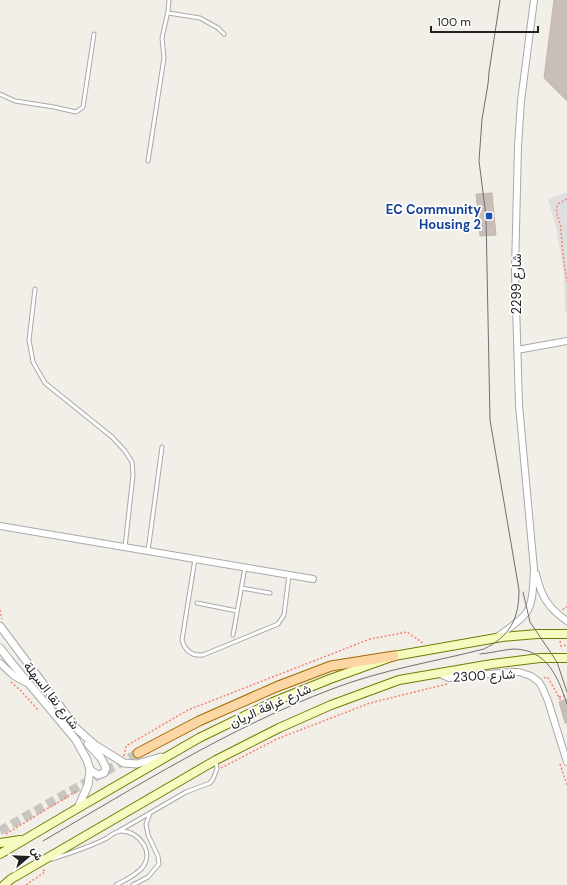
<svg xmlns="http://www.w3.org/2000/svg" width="567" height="885" font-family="'DM Sans',Vazirmatn,sans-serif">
<rect width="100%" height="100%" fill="#f2efe9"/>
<path fill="#e0dfdf" d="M 567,192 L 567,312 L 565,310 L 564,276 L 557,231 L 548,199 Z"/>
<path fill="#c7bfb8" stroke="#c4b6ab" d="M 554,0 L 567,0 L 567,101 L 544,78 Z
M 492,193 L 496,235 L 480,236 L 476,194 Z
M 567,699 L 567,723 L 565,723 L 559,702 Z"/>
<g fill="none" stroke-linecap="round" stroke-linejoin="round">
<path stroke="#c8c6c1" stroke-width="9" stroke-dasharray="9 4.5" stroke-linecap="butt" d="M 0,831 L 138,753"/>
<defs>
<path id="service" d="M 168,13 L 200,18 L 218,28 L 224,34
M 0,94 L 15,101 L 54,107 L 76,112 L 83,107 L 94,34
M 148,161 L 164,58 L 162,38 L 168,11 L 169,0
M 35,289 L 29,340 L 33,362 L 45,383 L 112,437 L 125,451 L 132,462 L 133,475 L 125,547
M 148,551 L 162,447
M 195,559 L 182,640 C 185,651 192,656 203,655 L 278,624 L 284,615 L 289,575
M 241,588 L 270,593
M 197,603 L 237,611
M 233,635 L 245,567
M 119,831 L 186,792 L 210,783 L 213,779 L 217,769 L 216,761
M 52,859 C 71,853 90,847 107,838 C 111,835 116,831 121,831 C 139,831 155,852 142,868 C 135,876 125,880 116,885
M 133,885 L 148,877 L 159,864 L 158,856 L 148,835 L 146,824 L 150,813"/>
<path id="minor" d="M 517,350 L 567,341
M 0,526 L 313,579
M 536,574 C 541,596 548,608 567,621
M 497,637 C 505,631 524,619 528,610 C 534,598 533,582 534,569 L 519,405 L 515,271 L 518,146 L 521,101 L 534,0
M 0,663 L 14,676 L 27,683
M 438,673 L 449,678 L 511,672 L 519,672 L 531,676 L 539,682 L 542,687 L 548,701 L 567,762"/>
<path id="tertiary" d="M 0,626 L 77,729 L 95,745 L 124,763 L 137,764 L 161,757
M 0,648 L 10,661 L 76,740 L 87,760 L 90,770 L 88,785 L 78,808
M 88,744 L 101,758 L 106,768 L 104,773 L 98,775 L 90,770"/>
<path id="secondary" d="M 0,843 L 20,840
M 0,854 L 78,808 L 199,738 L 273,702 L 330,679 L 394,656 L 502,637 L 537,634 L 567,634
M 4,885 L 11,879 L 216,760 L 279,728 L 331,705 L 399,680 L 492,664 L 540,658 L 567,658"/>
<path id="primary" d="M 138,753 L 199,721 L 276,687 L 331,666 L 394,656"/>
</defs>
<use href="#service" stroke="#a9a9a9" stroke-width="5"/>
<use href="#minor" stroke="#a9a9a9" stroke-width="8"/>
<use href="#tertiary" stroke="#a9a9a9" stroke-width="9"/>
<use href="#secondary" stroke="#707d05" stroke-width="10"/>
<use href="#primary" stroke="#a06b00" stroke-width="11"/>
<path stroke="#fa8072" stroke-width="1.5" stroke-dasharray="2 2" stroke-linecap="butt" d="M 567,199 L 558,204 C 554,214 560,219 561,229 C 562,247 564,264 567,282
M 0,610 L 2,619
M 563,610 L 564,608 L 567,607
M 560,641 L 561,646 L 567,645
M 544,678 L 547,677 L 549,679 L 561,701
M 11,682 L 20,690 L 39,711
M 559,697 L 567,695
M 124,756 L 126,746 L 188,710 L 370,639 L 407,632 L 423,643
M 560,764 L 567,785
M 221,768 L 277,739 L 370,703 L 447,684
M 6,834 L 78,790
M 26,885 L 45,872 L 42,868"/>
<use href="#service" stroke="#fff" stroke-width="3"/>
<use href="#minor" stroke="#fff" stroke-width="6"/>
<use href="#tertiary" stroke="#fff" stroke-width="7"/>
<use href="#secondary" stroke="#f7fabf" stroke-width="8"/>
<use href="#primary" stroke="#fcd6a4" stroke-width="9"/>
<path stroke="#707070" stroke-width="1" d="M 523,592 L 530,622 L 557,662 L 567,692
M 480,654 C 491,653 502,650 513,649 C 547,649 558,677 567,704
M 43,841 C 137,786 229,728 332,689 C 381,670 433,662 484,649 C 510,636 519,619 519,590 L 490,420 L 486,216 L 479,161 L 482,119 L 488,84 L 489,72 L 500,0"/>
</g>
<rect fill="#1a4fb4" stroke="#fff" stroke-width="1.5" x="485" y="212" width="8" height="8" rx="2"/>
<g text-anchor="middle" stroke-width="3.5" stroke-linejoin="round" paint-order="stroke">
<g font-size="13" font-weight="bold" fill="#164399" stroke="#fff" text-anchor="end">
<text x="481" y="214">EC Community<tspan x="481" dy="15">Housing 2</tspan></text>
</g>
<g font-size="13" fill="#222" stroke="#fff">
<text transform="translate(516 284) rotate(-90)" y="5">شارع 2299</text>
<text transform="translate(484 675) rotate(-3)" y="5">شارع 2300</text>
<text transform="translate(52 695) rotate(52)" y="5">شارع نقا السهلة</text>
<text transform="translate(270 705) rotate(-24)" y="5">شارع غرافة الريان</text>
</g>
</g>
<g transform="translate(28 857) rotate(71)" stroke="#ffffff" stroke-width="3" paint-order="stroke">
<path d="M0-3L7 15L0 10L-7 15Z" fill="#222222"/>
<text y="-6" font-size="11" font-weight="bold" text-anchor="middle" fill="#222222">ش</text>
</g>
<path d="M431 26v6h107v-6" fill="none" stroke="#222222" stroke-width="2"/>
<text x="437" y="26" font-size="12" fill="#222222" stroke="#ffffff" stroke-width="3" paint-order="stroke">100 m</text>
</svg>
